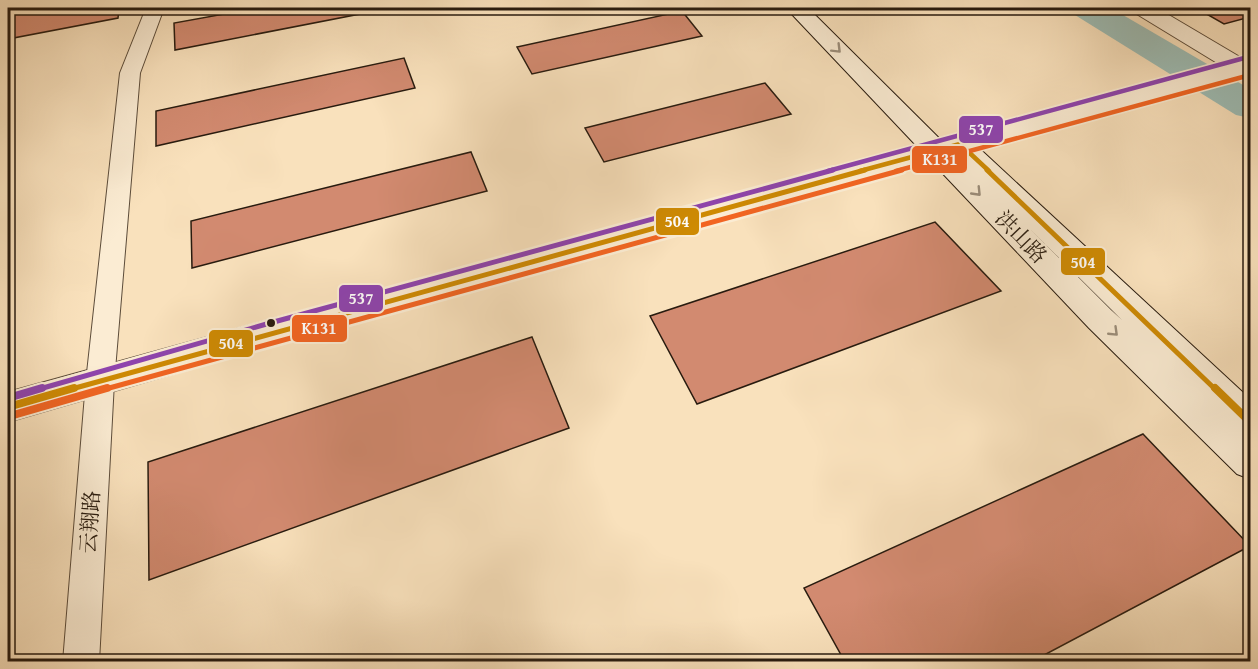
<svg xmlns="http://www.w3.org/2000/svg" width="1258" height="669" font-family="'Gentium Book Plus','Noto Serif SC',serif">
<rect width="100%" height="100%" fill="#f9e1bc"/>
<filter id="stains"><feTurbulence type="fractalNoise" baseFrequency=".00333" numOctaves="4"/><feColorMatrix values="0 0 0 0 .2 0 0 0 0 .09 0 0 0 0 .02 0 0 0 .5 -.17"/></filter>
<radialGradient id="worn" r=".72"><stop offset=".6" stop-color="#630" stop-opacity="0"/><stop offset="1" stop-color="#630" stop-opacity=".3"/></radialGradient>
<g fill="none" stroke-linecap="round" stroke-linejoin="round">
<path fill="#9ebdb5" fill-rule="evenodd" d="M 1069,8 L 1111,8 L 1250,89 L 1250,118 L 1236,115 L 1075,15 Z"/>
</g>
<path fill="#d28a70" stroke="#281b0f" stroke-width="1.5" d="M 51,8 L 119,8 L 118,18 L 8,39 L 8,15 Z
M 258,8 L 391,8 L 175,50 L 174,23 Z
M 1196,8 L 1250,8 L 1250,17 L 1224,24 Z
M 682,11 L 702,36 L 532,74 L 517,47 Z
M 404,58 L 415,88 L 156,146 L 156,111 Z
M 765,83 L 791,114 L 604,162 L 585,128 Z
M 471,152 L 487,191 L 192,268 L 191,221 Z
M 935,222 L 1001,291 L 697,404 L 650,316 Z
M 532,337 L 569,428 L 149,580 L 148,462 Z
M 1143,434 L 1250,546 L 1031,662 L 845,662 L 804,588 Z"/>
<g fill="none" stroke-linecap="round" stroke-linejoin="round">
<defs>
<path id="minor" d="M 146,8 L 164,8 L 140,73 L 114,382 L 99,662 L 63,662 L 86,382 L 120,73 Z"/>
<path id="tertiary" d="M 1132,8 L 1157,8 L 1245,60 L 1250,59 L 1250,73 L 272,345 L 8,422 L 8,392 L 272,319 L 1222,66 L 1135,13 Z"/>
<path id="secondary" d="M 786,8 L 808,8 L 962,161 L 959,156 L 963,150 L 972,147 L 981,150 L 1250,399 L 1250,479 L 1237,474 L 1089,328 ZM 1030,229 L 1122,320 L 1111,310 Z"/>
</defs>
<use href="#minor" stroke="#5c4c3a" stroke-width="2"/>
<use href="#tertiary" stroke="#5c4c3a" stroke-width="2"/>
<use href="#secondary" stroke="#281b0f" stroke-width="2"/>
<use href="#minor" fill="#fbecd3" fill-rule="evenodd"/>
<use href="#tertiary" fill="#fbecd3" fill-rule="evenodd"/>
<use href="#secondary" fill="#fbecd3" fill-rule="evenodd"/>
<defs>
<path id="bus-1-far2" d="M 860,171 L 960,144 L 989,171"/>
<path id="bus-1-far1" d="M 987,170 L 1216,390
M 68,390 L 865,170"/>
<path id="bus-1" d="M 1215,388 L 1250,422
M 8,407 L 74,388"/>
<path id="bus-2-far2" d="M 896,171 L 1250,75"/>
<path id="bus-2-far1" d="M 102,390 L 902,170"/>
<path id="bus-2" d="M 10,416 L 107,388"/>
<path id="bus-3-far2" d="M 828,171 L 1248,57"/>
<path id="bus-3-far1" d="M 36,390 L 270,323 L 833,170"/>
<path id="bus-3" d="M 8,398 L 42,388"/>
</defs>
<use href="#bus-1-far2" stroke="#fbecd3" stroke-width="8"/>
<use href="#bus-1-far1" stroke="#fbecd3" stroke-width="10"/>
<use href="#bus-1" stroke="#fbecd3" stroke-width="12"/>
<use href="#bus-2-far2" stroke="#fbecd3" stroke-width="8"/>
<use href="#bus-2-far1" stroke="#fbecd3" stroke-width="10"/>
<use href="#bus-2" stroke="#fbecd3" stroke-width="12"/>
<use href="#bus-3-far2" stroke="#fbecd3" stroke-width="8"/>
<use href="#bus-3-far1" stroke="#fbecd3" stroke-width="10"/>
<use href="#bus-3" stroke="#fbecd3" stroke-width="12"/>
<use href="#bus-1-far2" stroke="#ce8a03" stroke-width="4.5"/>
<use href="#bus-1-far1" stroke="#ce8a03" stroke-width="5"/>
<use href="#bus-1" stroke="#ce8a03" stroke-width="8"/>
<use href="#bus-2-far2" stroke="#f26522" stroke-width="4.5"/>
<use href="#bus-2-far1" stroke="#f26522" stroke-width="5"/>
<use href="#bus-2" stroke="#f26522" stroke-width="8"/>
<use href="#bus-3-far2" stroke="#8e44ad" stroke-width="4.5"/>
<use href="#bus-3-far1" stroke="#8e44ad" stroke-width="5"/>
<use href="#bus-3" stroke="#8e44ad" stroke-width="8"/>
</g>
<defs><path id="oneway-chevron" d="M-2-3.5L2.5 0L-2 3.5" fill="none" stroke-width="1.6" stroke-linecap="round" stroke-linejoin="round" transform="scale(1.5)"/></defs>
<g stroke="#9c8e7b">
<use href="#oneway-chevron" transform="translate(837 49) rotate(45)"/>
<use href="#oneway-chevron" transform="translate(977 192) rotate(46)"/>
<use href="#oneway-chevron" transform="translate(1114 332) rotate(44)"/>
</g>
<circle fill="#281b0f" stroke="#fbecd3" stroke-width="2" cx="271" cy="323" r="5"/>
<g text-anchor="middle" stroke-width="4.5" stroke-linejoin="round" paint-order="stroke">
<g font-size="21" fill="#281b0f" stroke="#fbecd3">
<text transform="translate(1021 237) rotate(46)" y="7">洪山路</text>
<text transform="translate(90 522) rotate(-86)" y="7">云翔路</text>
</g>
</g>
<g stroke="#fbecd3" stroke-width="2">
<rect x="958" y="115" width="46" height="29" rx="6" fill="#8e44ad"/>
<rect x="911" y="145" width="57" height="29" rx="6" fill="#f26522"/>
<rect x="655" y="207" width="45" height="29" rx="6" fill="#ce8a03"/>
<rect x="1060" y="247" width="46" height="29" rx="6" fill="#ce8a03"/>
<rect x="338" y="284" width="46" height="29" rx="6" fill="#8e44ad"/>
<rect x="291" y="314" width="57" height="29" rx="6" fill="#f26522"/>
<rect x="208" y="329" width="46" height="29" rx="6" fill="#ce8a03"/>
</g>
<g font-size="16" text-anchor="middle" font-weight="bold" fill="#fff">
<text x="981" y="135">537</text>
<text x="940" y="165">K131</text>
<text x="677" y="227">504</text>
<text x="1083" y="268">504</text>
<text x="361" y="304">537</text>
<text x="319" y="334">K131</text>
<text x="231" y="349">504</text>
</g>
<rect width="1258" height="669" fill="none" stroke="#f9e1bc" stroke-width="30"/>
<rect x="9" y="9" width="1240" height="651" fill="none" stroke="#281b0f" stroke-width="3"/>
<rect x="15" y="15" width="1228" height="639" fill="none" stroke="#281b0f" stroke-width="1.5"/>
<rect width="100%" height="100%" filter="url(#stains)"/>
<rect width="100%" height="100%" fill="url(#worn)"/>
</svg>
